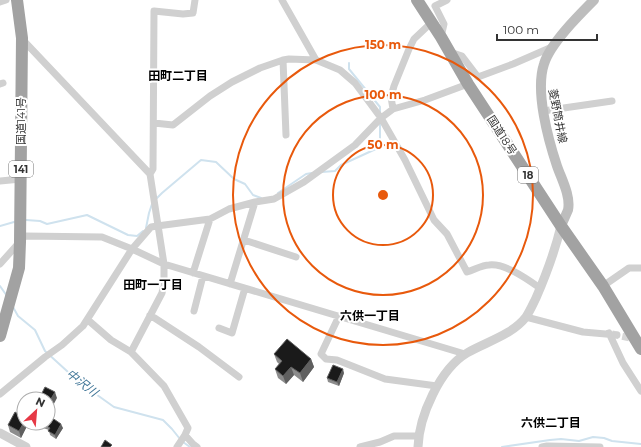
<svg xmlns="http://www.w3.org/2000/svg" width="641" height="447" font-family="Montserrat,'Noto Sans JP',sans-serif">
<rect width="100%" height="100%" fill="#fff"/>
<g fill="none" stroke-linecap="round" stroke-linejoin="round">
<path stroke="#cfe2ee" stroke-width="2" d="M 349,63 L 349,69 L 380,107 L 380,112
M 322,172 L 335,171 L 341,165 L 378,148 L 380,142 L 380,123
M 278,193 L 306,174 L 312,173
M 156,199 L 162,193 L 201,160 L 216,162 L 234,179 L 245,184 L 253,195 L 261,198
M 26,220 L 40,221 L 47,224 L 87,215 L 128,235 L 137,236 L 143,231
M 0,226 L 14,222
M 146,228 L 149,213 L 152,204
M 0,286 L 7,296
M 13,307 L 18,316 L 35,330 L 45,351 L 79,382 L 114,407 L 163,420 L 172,429 L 180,439
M 183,442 L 190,447
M 502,447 L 550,440 L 561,439 L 579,441 L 593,437 L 604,438 L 612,441 L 641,444"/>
<path stroke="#d6d6d6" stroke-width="7" stroke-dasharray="7 3.5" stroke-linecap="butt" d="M 612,334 L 635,339"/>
<path stroke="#d0d0d0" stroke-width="7" d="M 282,0 L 316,60
M 0,2 L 6,0
M 441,37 L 444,24 L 435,6 L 447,0
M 22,39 L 150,174 L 164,264 L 164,282 L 162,293 L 131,352
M 450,52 L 462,56 L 478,77 L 513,64 L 552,47
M 283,60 L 286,135
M 0,84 L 3,83
M 393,109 L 391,97 L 394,86 L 409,49 L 414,39 L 432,22
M 543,111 L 612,101
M 154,123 L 173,125 L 210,96 L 232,82 L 260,68 L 283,60 L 289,59 L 316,60 L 340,70 L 355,83 L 381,118 L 405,160 L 434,220 L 447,234 L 467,272 C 474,270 482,265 489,265 C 505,263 527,279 540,288
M 150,174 L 153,169 L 154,11 L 183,14 L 193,13 L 195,0
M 0,181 L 21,179
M 244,240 L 296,257
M 0,264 L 25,236 L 102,237 L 132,249 L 164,264 L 465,354
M 193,273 L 210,219
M 230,284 L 255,202
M 603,286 L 629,268 L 641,268
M 194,311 L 203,276
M 150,315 L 199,347 L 239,377
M 339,316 L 321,354 L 326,359 L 337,360 L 385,379 L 437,386
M 526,317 L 583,332 L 617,335
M 88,320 L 111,340 L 131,352 L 164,386 L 188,428 L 185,435 L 177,447
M 219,328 L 232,333 L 245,288
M 609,333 L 623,363 L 641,391
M 0,394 L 45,357 L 62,345 L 83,326 L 132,249 L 151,227 L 157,226 L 210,219 L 229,209 L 255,202 L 274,199 L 304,182 L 355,145 L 381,118 L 393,109 L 425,100 L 468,84
M 185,435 L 193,444 L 197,447
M 360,447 L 380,442 L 394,436 L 418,436
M 542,447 L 547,446 L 600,447"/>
<path stroke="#d0d0d0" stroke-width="9" d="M 0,433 L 26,447
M 418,447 C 419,416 440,369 467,353 C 486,342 512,335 526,317 C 530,311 533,304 536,298 C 546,275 555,251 561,226"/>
<path stroke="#bdbdbd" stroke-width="10" d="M 561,226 C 563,221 566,215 568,210 C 571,196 561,178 557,166 C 548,139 535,91 544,64 C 550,44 578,16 594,0"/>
<path stroke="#a2a2a2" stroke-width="12" d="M 417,0 L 441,37 L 468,84 L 561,226 L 603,286 L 641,349
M 0,336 L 19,268 L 20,242 L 22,38 L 17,0"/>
</g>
<path fill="#8c8c8c" d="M 274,354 L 311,359 L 314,367 L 303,382 L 294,375 L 286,384 L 278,378 L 275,369 L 279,364 L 277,362 Z
M 344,373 L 339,386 L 328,382 L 327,378 Z
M 42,423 L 63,428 L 56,439 L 50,435 L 49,430 L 43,428 Z
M 28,424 L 21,438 L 10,432 L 8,425 Z"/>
<path fill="#5f5f5f" d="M 311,359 L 314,367 L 303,382 L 300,373 Z
M 291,367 L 294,375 L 286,384 L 283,376 Z
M 343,369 L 344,373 L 339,386 L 337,382 Z
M 55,392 L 57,398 L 48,415 L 48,404 Z
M 24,422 L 24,423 L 28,423 L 28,424 L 21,438 L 19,431 Z
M 61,424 L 63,428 L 56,439 L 55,435 Z"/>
<path fill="#1a1a1a" stroke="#5f5f5f" d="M 287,339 L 311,359 L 300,373 L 291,367 L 283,376 L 275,369 L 282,361 L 274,354 Z
M 333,365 L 343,369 L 337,382 L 327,378 Z
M 45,387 L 55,392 L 48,404 L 48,399 L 39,399 Z
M 15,412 L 24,417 L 24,422 L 19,431 L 8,425 Z
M 48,415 L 61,424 L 55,435 L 48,431 L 50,428 L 42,423 L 48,423 Z
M 105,440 L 112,445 L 110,447 L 101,447 Z"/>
<g fill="none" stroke="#e8590c" stroke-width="2">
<circle cx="383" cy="195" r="50"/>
<circle cx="383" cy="195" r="100"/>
<circle cx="383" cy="195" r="150"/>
</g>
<g text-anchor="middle" stroke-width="4" stroke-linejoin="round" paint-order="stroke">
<g fill="#fff" stroke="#707070" stroke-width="1">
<rect x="9" y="161" width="24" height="16" rx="3"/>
<rect x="518" y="167" width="20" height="16" rx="3"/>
</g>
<g font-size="10" font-weight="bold" fill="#333">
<text x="21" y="173">141</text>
<text x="528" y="179">18</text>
</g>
<g font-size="11" fill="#333" stroke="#fff">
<text transform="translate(558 116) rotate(79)" y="4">菱野筒井線</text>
<text transform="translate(21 121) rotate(-90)" y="4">国道141号</text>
<text transform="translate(502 135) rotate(57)" y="4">国道18号</text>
</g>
<g font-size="12" font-weight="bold" fill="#000" stroke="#fff">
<text x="178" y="80">田町二丁目</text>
<text x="153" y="289">田町一丁目</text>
<text x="370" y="320">六供一丁目</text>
<text x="551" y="427">六供二丁目</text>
</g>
<g font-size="12" font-style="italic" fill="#3f7597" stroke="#fff">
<text transform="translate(82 383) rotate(38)" y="4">中沢川</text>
</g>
</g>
<circle cx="383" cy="195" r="6" fill="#e8590c" stroke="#fff" stroke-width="2"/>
<g font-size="12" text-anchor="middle" font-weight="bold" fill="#e8590c" stroke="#fff" stroke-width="4" stroke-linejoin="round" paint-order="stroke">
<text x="383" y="49">150 m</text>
<text x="383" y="99">100 m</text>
<text x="383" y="149">50 m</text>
</g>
<g transform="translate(36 411) rotate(26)"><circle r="19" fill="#ffffff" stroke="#adadad"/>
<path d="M0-3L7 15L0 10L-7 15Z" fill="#e63946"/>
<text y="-6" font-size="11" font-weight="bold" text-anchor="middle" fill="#333333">N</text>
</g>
<path d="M497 34v6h100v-6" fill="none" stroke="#333333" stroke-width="2"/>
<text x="503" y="34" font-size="12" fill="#333333" stroke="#ffffff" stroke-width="3" paint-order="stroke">100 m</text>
</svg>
